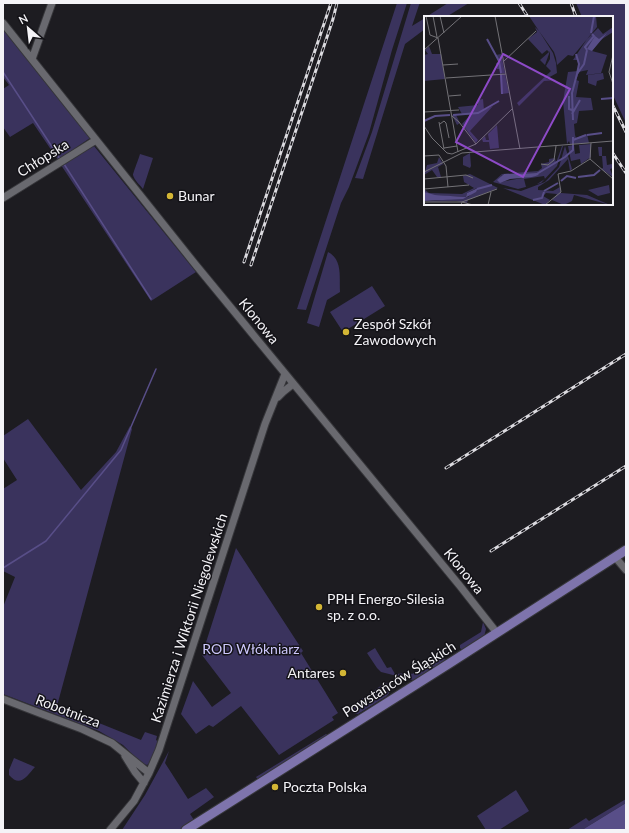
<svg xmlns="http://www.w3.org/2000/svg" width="629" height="833" font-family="Lato,sans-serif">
<rect width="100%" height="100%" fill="#1d1c21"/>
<path fill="#3a335d" d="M 397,3 L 407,3 L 392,50 L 369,133 L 349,187 L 341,203 L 306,310 L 297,309 Z
M 411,3 L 420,3 L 419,5 L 412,26 L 425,18 L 425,29 L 405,44 L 363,179 L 355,178 L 372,132 Z
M 448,3 L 469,3 L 446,17 L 426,17 Z
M 576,3 L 626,3 L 626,123 L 612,93 L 612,17 L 582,17 Z
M 3,29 L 90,138 L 58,160 L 33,123 L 10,137 L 3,127 L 3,89 L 9,85 L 3,77 Z
M 94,146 L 196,272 L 151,301 L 61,165 Z
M 140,154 L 153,158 L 143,189 C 140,185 134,180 133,175 C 133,173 139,158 140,154 Z
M 328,252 C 343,260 339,277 340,292 L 327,300 L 319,327 L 307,323 Z
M 372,286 L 385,306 L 343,332 L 330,312 Z
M 28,419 L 81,490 L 116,452 L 130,426 L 132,429 L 57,706 L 141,740 L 145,732 L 157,736 L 156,740 L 159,742 L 150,763 L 147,765 L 141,763 L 123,745 L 99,731 L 3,694 L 3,607 L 15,577 L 3,571 L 3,489 L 17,480 L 3,458 L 3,436 Z
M 236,548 L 303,651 L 301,653 L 338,713 L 332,717 L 334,720 L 279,755 L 241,706 L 213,727 L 209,725 L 196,734 L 181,714 L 193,681 L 212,707 L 231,693 L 202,655 Z
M 483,622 L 486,629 L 484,637 L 462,650 L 460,648 L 460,645 L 481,632 Z
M 375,648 L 387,668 L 391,667 L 395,674 L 410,673 L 412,674 L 442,655 L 446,661 L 417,679 L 413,680 L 381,672 L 377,668 L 367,653 Z
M 385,683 L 389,684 L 389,687 L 352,712 L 350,711 L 349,709 L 350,707 Z
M 391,688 L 390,692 L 387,696 L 358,714 L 353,713 Z
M 326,734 L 329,736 L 258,780 L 256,777 Z
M 169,751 L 165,763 L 188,799 L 206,788 L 214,797 L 190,814 L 194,820 L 179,830 L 122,830 L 145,795 Z
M 14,758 L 35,767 C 27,776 20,788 9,775 L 9,770 Z
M 516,790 L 529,811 L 499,830 L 486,830 L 477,816 Z
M 626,799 L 626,803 L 582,830 L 567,830 L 586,818 L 589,821 Z"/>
<path fill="#584e88" d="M 626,803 L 626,830 L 582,830 Z"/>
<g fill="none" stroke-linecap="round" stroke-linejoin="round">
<path stroke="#584e88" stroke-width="1.5" d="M 3,72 L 60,159
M 64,164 L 151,299
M 3,568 L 46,541 L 121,450 L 156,369"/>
<defs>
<path id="minor" d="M 3,23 L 195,264 L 460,586 L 497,633
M 32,59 L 52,3
M 3,198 L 96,140
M 278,397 L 283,392 L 293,384
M 615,557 L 626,570
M 3,699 L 42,714 L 82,729 L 112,743 L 149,773
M 125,756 L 135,772 L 144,783
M 110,830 L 134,801 L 149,773 L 159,750 L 265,424 L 285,374"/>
<path id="major" d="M 186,830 L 450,663 L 626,550"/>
</defs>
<use href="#minor" stroke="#36363a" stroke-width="9"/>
<use href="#major" stroke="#36363a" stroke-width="11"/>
<use href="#minor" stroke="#69696f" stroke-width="7"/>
<use href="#major" stroke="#7e74ac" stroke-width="9"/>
<defs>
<path id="rail" d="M 519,3 L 528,17
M 571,3 L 576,17
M 612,104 L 626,132
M 612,152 L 626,173
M 244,262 L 331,3
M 251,265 L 333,19 L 337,3
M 446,468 L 626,354
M 491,551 L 626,466"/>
</defs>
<use href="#rail" stroke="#dcdbe0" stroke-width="3"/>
<use href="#rail" stroke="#141318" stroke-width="1.5" stroke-dasharray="4.5" stroke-linecap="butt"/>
</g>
<g fill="#d3b635" stroke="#141318" stroke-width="1.5">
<circle cx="170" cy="196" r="4"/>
<circle cx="346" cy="332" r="4"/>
<circle cx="319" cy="607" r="4"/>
<circle cx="343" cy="673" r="4"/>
<circle cx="275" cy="787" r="4"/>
</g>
<g text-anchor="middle" stroke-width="3" stroke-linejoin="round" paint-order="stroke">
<g font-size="14" fill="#f4f3f7" stroke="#141318">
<text transform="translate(43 158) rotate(-32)" y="5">Chłopska</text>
<text transform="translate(259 321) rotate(51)" y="5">Klonowa</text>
<text transform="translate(464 571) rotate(51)" y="5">Klonowa</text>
<text transform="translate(189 618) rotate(-72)" y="5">Kazimierza i Wiktorii Niegolewskich</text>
<text transform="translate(399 679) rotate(-32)" y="5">Powstańców Śląskich</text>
<text transform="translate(68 711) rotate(21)" y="5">Robotnicza</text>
</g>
<g font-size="14" fill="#f4f3f7" stroke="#141318" text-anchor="start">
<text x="178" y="201">Bunar</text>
<text x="354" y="329">Zespół Szkół<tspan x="354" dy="16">Zawodowych</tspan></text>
<text x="327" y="604">PPH Energo-Silesia<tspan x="327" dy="16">sp. z o.o.</tspan></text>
<text x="335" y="678" text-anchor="end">Antares</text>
<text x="283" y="792">Poczta Polska</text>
</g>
<g font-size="14" fill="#cdc7fc" stroke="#141318">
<text x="251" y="654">ROD Włókniarz</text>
</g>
</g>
<g transform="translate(424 16)">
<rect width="189" height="189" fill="#1d1c21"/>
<path d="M 105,0 L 172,0 L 173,11 L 149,40 L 144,39 L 133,49 L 132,42 L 130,36 L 115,15 L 129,37 L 132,47 L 133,57 L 122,63 L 133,64 L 120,65 L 95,90 L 93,87 L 127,55 L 122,50 L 126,43 L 126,35 L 121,49 L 116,44 L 125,36 L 123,34 L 118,38 L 104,23 L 113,16 L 111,11 L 115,15 ZM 189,11 L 189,16 L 175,25 L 168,35 L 183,39 L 177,57 L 162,59 L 164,54 L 159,55 L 155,56 L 152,64 L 155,65 L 152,81 L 167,82 L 169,94 L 155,95 L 153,107 L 150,108 L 151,119 L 152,122 L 163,118 L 165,127 L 146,128 L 145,125 L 143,128 L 139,85 L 144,56 L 154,55 L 155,44 L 149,44 L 163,23 L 174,12 L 179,18 ZM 5,30 L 8,38 L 17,38 L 21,63 L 0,65 L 0,39 L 4,38 L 1,34 ZM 77,38 L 81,57 L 76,58 L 76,53 L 73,53 L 72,47 L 75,47 L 72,39 ZM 179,57 L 180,63 L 173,65 L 172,70 L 164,67 L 164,59 ZM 76,58 L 81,58 L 85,77 L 78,78 ZM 59,83 L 60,94 L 69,90 L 46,115 L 54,124 L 52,127 L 38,108 L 47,98 L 32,99 L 36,107 L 33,109 L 28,99 L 38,98 L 34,91 L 54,89 L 54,84 ZM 73,109 L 75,132 L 66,133 L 65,126 L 59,126 L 58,123 L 61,120 L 62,124 L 65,124 L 64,118 ZM 167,128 L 167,141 L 157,148 L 156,143 L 147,145 L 144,130 L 150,129 L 151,138 L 156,137 L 155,129 ZM 138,130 L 139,130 L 133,150 L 117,167 L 94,173 L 69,166 L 78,158 L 114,155 L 118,152 L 117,148 L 125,146 L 125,143 L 131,142 L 132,147 ZM 110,157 L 115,159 L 76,166 L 77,160 L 80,158 ZM 120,160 L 121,163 L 113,168 L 102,171 L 100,163 ZM 141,130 L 148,153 L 146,155 L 144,143 L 125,164 L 114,171 L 114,174 L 129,175 L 136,171 L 137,177 L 163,179 L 186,189 L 150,179 L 148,185 L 140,189 L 128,184 L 133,178 L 122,177 L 119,180 L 126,184 L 121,189 L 79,172 L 97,175 L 121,166 L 135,151 ZM 174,131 L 178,131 L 178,140 L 182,140 L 183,149 L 188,148 L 189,152 L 186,153 L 189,161 L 177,153 L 179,152 L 178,140 L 175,140 ZM 46,137 L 47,150 L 46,152 L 39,149 L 39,141 ZM 15,141 L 21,151 L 19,148 L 14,151 L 17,161 L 13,161 L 8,154 L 0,159 L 3,149 L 13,147 ZM 46,158 L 74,172 L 44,184 L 43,187 L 32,185 L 0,186 L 44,181 L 53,172 L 43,177 L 42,181 L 5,179 L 0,176 L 0,173 L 5,177 L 38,178 L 50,172 L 40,166 L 39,160 ZM 185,169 L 186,177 L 174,180 L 189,189 L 164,174 Z" fill="#3a335d" fill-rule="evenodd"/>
<path d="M 183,17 L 168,35 L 163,33 L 171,20 L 175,23 ZM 113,157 L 115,159 L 108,161 L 86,163 L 76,167 L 73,164 L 80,158 ZM 54,172 L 52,176 L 39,183 L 0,185 L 0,176 L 11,179 L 42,181 L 43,177 Z" fill="#584e88"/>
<path fill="none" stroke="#584e88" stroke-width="2" d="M 167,17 L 170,0M 63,23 L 75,45 L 77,57M 163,34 L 161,31 L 170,20 L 168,18M 152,38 L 155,48 L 153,58M 77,58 L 78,78M 145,80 L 145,93 L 148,94M 177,83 L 189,82M 148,98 L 156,84M 29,99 L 54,97 L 75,85M 149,104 L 148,77 L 153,58 L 160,48 L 163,34M 0,105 L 11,100 L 26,99M 163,119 L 178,117M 149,124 L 162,119M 111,159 L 141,141 L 149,134 L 149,121M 154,161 L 170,159 L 176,154M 137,165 L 143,160 L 152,162M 53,173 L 68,169M 120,175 L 134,167M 109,184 L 118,182 L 120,176"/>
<path fill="none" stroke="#737277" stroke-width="1" d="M 2,0 L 6,19 L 14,22 L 34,136M 9,0 L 13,21M 16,0 L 20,17M 71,0 L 96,133M 0,34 L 38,0M 189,39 L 185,56 L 189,68M 80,45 L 112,15M 19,49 L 34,48M 22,62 L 82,58M 25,80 L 37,79M 0,96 L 35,94M 28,100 L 35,106 L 52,128M 15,106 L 20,133M 16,108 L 20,105 L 22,107 L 25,122M 0,110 L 8,122 L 23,137 L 28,138 L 52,128 L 88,93M 20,132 L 33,130M 0,140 L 15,139 L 22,150 L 24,171M 166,143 L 189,163M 166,143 L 167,127M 117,148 L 124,149 L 130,144 L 132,130M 0,156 L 38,137 L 189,125M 0,163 L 42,159 L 49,162M 0,173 L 45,169M 0,186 L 38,186 L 73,173M 37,189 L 38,186 L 49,189M 64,189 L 67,176M 121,189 L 137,176 L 134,158 L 147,155 L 166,143"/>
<path fill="#8d4ac7" fill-opacity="0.15" stroke="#8d4ac7" stroke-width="2" d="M 79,38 L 146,73 L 99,161 L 32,126 Z"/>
<rect width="189" height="189" fill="none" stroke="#f4f3f7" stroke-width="2"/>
</g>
<rect width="629" height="833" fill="none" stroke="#f4f3f7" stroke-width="8"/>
<g transform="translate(28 28) rotate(332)" stroke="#141318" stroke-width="3" paint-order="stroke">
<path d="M0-3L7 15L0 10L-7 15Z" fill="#f4f3f7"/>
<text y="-6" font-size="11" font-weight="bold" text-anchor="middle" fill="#f4f3f7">N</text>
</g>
</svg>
